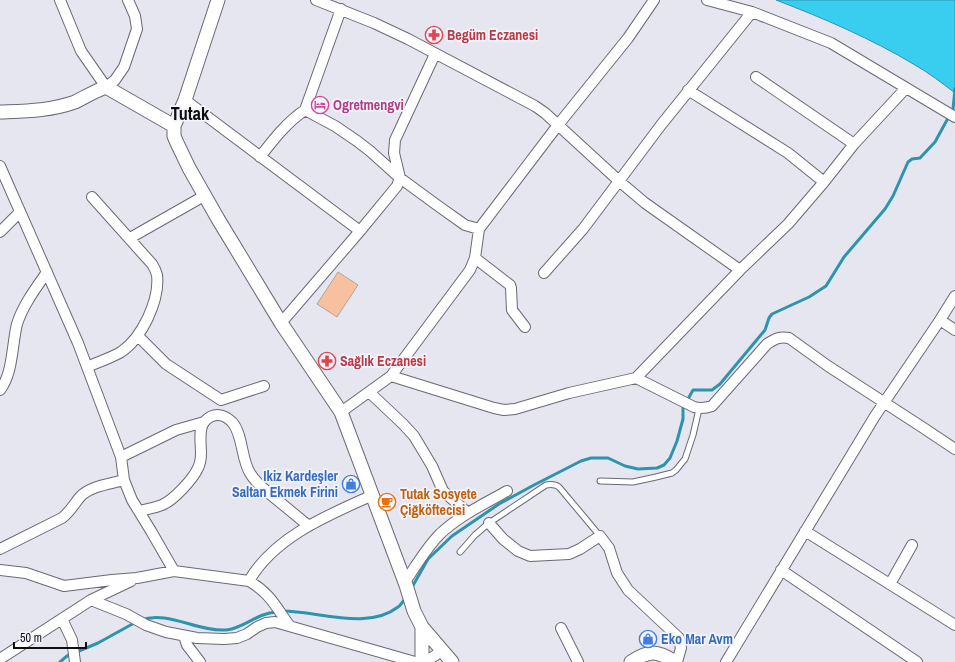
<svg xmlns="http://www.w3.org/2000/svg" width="955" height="662" font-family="'Archivo Narrow',sans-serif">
<rect width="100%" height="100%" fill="#e6e6f1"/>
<path fill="#39cdf0" stroke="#2c94ad" d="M 776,0 L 955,0 L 955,93 C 942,83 929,73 915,65 C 872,39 823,18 776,0 Z"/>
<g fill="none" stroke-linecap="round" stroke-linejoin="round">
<path stroke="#2c94ad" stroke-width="3" d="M 411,589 L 428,559 L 452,536 L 499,504 L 534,485 L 581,461 L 591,458 L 608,458 L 625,466 L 638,469 L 657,468 L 664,465 L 670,458 L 677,441 L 683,419 L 683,408 L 693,390 L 712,390 L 720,384 L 765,330 L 769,318 L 772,314 L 809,297 L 826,286 L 844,257 L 885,209 L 893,196 L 908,162 L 912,159 L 920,158 L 935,142 L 953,109 L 955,89
M 283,611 C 318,611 367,631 398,607 C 401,605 404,600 406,597
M 141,620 C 167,610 198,632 226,630 C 245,628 256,613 277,612
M 60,662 L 67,656 L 98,643 L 136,622"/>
</g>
<path fill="#f7c19f" stroke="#afa59f" d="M 338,272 L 358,285 L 337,317 L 317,304 Z"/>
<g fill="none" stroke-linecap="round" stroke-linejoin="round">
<defs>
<path id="lane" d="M 600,481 L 633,482 L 656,477 L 672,473 L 676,470 L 685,459 L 693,435 L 699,409
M 460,552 L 475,535 L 489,523 L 546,485 C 551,484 555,484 559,487 L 600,536"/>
<path id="street" d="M 60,0 L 81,51 L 106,87 L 115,80 L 124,67 L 137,29 L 135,16 L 128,0
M 316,0 L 374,23 L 408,39 L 535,106 L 545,113 L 619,181 L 645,203 L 740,270
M 707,0 L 752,12 L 831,43 L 955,117
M 756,77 L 854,144
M 688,90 L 788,153 L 824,182
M 185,100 L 360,231
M 305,110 L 335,126 L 357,141 L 370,151 L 400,178 L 441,208 L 465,225 L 479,229
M 260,157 C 273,140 287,122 305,110 L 341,9
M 0,166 L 78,343 L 121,457 L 124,480 L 132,500 L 151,531 L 174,571
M 0,232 L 20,212
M 130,238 L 204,196
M 475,258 L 510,285 L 511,288 L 512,310 L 525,327
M 544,273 L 583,229 L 661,125 L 752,12
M 940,320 L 955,330
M 281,323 L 360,231 L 397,186 L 400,178 L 394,153 L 395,140 L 435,54
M 138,336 L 166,364 L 221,400 L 264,386
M 87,367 C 98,362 111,358 121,352 C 142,338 160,300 157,275 C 156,271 154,267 152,264 L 92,197
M 391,376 L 494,408 L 504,410 L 515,409 L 569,393 L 636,378 L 740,270 L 788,224 L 824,182 L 854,144 L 906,88
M 636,378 L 694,407 C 701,409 706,408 712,406 L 767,344 C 775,339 779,336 789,338 L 828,366 L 922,427 L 955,449
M 0,390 C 13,374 12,344 17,324 C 23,305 36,288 47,272
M 369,392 L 403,424 L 414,436 L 432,466 L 443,491 L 468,513
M 341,412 L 391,376 L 470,270 L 475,258 L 479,229 L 558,125 L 628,38 L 654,0
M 121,457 L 176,430 L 204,422
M 139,511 C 146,509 155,508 162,505 C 174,500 193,479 198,468 C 200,464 201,458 201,453 C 201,444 198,428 205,421 C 214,412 224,414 232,422 C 243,434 241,459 250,473 C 255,482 264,489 271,495 C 284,505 296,516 309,526
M 489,523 L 503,539 L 518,551 L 530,556 L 569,554 L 580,549 L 600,536 L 609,548 L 617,573 L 628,590 L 679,638 L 681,648 L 677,662
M 805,531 L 955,625
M 0,549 L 62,518 C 70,512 74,504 80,497 C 90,486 110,484 124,480
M 0,570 L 26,573 L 64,586 L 112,580 L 137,578 L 174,571 L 249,581 C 270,593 276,607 289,625
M 781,570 L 917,662
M 249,581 C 274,537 328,515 373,495
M 405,582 C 416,566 426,548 440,534 C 459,516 484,504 507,491
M 890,584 L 912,545
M 91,600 L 126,614 L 146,625 L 166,632 L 197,638 L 224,639 L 237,638 L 247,634 L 257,627 L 266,623 L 275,622 L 415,662
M 62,619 L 72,640 L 75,662
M 561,628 L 578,662
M 184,636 L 187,645 L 200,662
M 0,659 L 91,600 L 131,581
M 425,662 L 442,651
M 726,662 L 875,416 L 940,320 L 955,296"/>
<path id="secondary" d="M 218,0 L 185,100 L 174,126 L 174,136 L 177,143 L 189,168 L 218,219 L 281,323 L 341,412 L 406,585 L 414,611 L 422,627 L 452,662
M 0,112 C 25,111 50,111 75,102 C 85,97 95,91 106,87 L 174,126
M 422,662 L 422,627
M 631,662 C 649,650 657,650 675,662"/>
</defs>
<use href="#lane" stroke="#6a6973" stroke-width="7"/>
<use href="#street" stroke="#6a6973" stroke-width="12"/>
<use href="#secondary" stroke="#6a6973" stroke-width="15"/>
<use href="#lane" stroke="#fff" stroke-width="5"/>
<use href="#street" stroke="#fff" stroke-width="10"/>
<use href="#secondary" stroke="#fff" stroke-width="13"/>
</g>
<defs>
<symbol id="pharmacy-ring" viewBox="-11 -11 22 22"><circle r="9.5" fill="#f3f3fe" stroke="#e0444e" stroke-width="1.5"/><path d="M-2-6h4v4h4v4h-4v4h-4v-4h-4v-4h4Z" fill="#e0444e"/></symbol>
<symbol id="hotel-ring" viewBox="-11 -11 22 22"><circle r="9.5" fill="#f3f3fe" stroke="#d1479c" stroke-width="1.5"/><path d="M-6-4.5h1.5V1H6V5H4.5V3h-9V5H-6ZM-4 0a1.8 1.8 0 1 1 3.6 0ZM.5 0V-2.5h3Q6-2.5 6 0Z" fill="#d1479c"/></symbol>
<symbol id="shop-ring" viewBox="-11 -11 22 22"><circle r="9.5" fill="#f3f3fe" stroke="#3f7fe0" stroke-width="1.5"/><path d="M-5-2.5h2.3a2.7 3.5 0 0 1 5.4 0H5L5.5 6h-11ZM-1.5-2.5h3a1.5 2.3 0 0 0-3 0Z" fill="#3f7fe0"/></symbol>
<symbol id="cafe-ring" viewBox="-11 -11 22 22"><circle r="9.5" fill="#f3f3fe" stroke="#e8710a" stroke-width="1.5"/><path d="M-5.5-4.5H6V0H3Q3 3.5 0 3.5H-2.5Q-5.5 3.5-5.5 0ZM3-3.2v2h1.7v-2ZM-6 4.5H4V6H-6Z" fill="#e8710a"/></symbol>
</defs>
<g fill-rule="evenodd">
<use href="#pharmacy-ring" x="424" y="25" width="20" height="20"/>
<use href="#hotel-ring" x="310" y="95" width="20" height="20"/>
<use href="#pharmacy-ring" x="317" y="351" width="20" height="20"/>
<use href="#shop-ring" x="341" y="474" width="20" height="20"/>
<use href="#cafe-ring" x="377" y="492" width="20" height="20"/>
<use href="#shop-ring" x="638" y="629" width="20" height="20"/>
</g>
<g text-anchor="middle" stroke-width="3.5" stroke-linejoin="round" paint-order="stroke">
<g font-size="14" font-weight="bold" fill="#be3a42" stroke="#f3f3fe" text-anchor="start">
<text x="447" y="40">Begüm Eczanesi</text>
<text x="340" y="366">Sağlık Eczanesi</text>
</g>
<g font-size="14" font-weight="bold" fill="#b23c85" stroke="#f3f3fe" text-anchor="start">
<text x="333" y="110">Ogretmengvi</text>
</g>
<g font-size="14" font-weight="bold" fill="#366cbe" stroke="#f3f3fe" text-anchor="end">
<text x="338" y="481">Ikiz Kardeşler<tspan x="338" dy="16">Saltan Ekmek Firini</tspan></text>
<text x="661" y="644" text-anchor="start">Eko Mar Avm</text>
</g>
<g font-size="14" font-weight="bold" fill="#c56008" stroke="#f3f3fe" text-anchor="start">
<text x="400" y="499">Tutak Sosyete<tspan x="400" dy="16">Çiğköftecisi</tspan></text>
</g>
<g font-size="18" font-weight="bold" fill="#0e0e11" stroke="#f3f3fe">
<text x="190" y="120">Tutak</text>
</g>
</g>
<path d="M14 642v6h72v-6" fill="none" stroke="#0e0e11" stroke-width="2"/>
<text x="20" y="642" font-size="12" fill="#0e0e11" stroke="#f3f3fe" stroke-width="3" paint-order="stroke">50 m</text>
</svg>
